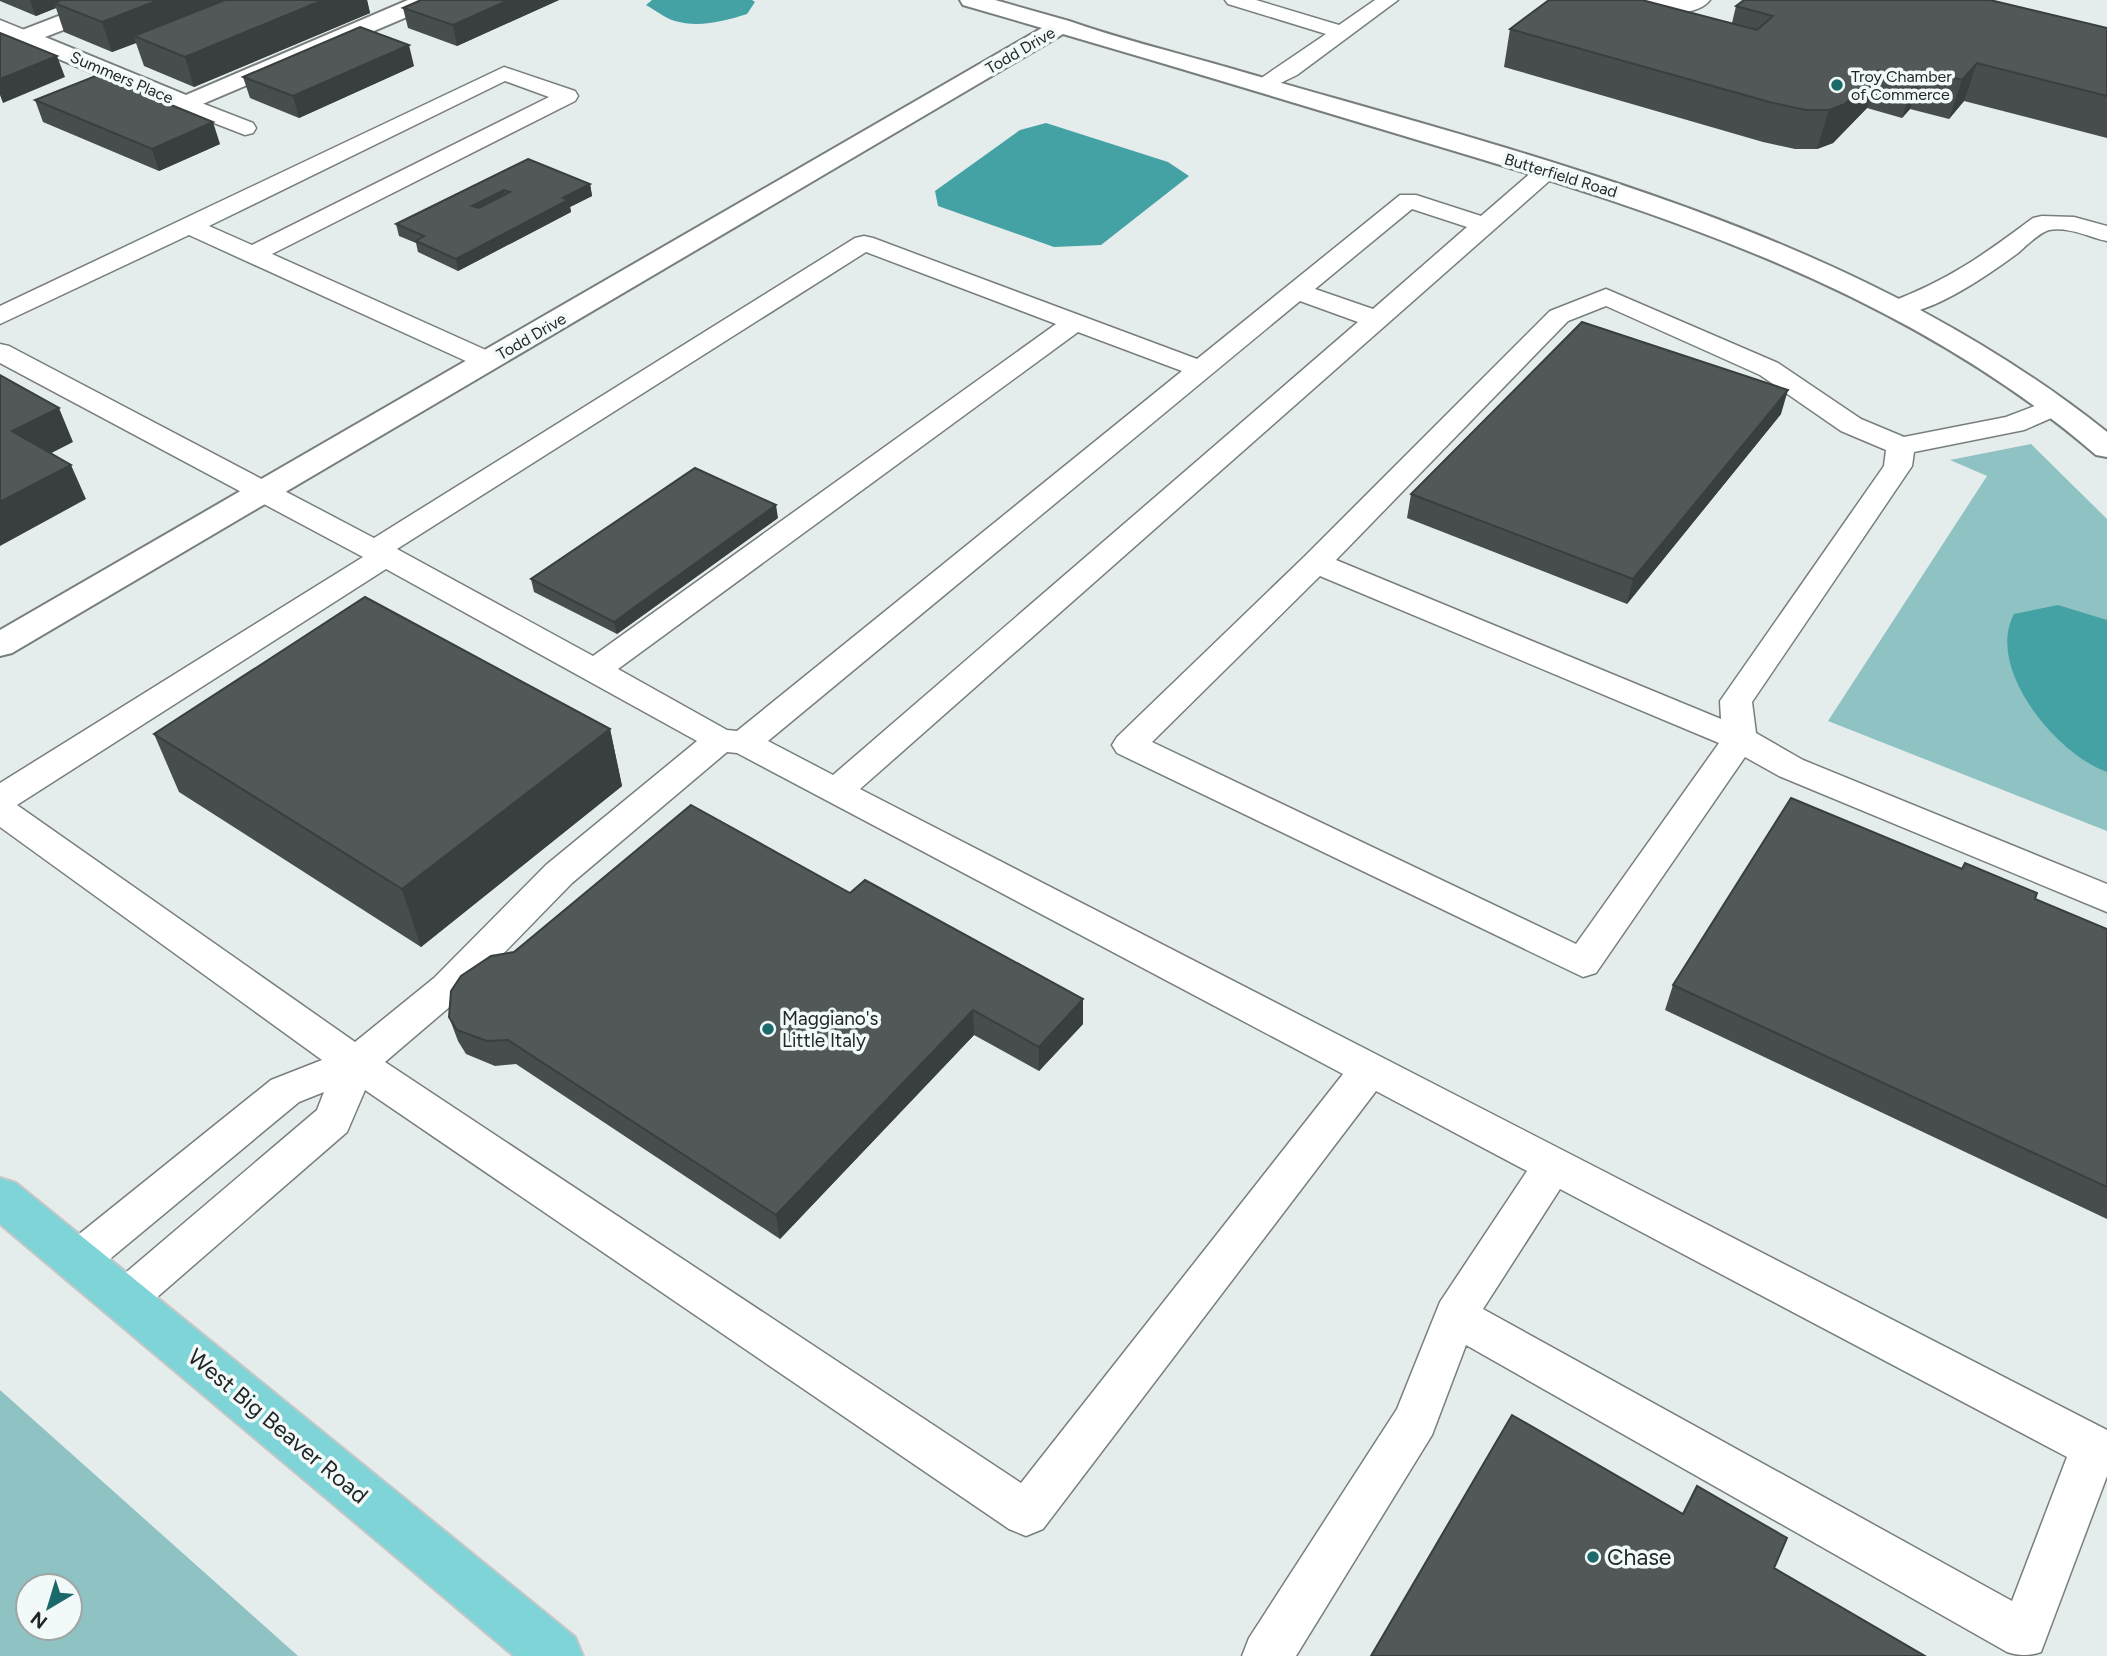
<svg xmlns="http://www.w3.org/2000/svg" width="2107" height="1656" font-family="Figtree,sans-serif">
<rect width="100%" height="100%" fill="#e5ecec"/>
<path fill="#8fc2c3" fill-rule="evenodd" d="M 2031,444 L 2107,519 L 2107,831 L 1828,721 L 1987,476 L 1950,460 Z
M 0,1390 L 298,1656 L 0,1656 ZM 70,1586 L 70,1628 L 28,1628 L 28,1586 Z"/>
<path fill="#44a1a4" d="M 652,0 L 752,0 L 755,2 L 747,14 C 725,21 699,28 675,21 C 665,18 655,10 646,5 Z
M 1046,123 L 1168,162 L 1189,176 L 1101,245 L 1054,247 L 938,206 L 935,191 L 1020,130 Z
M 2058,605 L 2107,620 L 2107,772 C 2056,754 1985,668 2014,614 Z"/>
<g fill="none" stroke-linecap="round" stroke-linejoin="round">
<defs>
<path id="service" d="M 1225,0 L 1256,0 L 1339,25 L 1375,0 L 1398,0 L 1297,75 L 1262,92 L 1254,90 L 1251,85 L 1326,34 L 1228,4 Z
M 1607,0 L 1710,0 C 1692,23 1634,10 1610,4 Z
M 0,20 L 32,33 L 35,37 L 32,41 L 25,43 L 0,34 Z
M 504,67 L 575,91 L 578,96 L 575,101 L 272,254 L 497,355 L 501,361 L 497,367 L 488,369 L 479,367 L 189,235 L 0,324 L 0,306 ZM 505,81 L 549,97 L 252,245 L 209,226 Z
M 186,97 L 253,123 L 256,128 L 253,133 L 245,135 L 178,109 L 175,104 L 178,99 Z
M 1548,163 L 1556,165 L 1560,170 L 1556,175 L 860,789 L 2107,1430 L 2107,1476 L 2041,1652 C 2030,1656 2018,1656 2007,1652 L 1466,1345 L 1432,1435 L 1296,1656 L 1242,1656 L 1249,1638 L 1397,1409 L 1440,1302 L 1527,1171 L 1376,1091 L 1043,1529 L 1026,1536 L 1009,1529 L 365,1090 L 347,1132 L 140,1312 L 125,1318 L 110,1312 L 103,1299 L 110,1286 L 317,1110 L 324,1092 L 299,1102 L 93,1273 L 78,1278 L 63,1273 L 57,1260 L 63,1247 L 271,1080 L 322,1060 L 0,827 L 0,783 L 363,557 L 0,363 L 0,344 L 9,346 L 374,538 L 855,238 L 864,236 L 873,238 L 1197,359 L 1400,195 L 1416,195 L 1481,216 L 1540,165 ZM 1412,209 L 1467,227 L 1373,309 L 1315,289 ZM 866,252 L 1056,324 L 593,656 L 397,549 ZM 1300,301 L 1358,322 L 833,775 L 768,741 ZM 1078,332 L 1182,371 L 737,731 L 727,730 L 618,669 ZM 386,569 L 697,741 L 546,865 L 434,978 L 355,1042 L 17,805 ZM 727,752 L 737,753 L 1343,1074 L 1021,1483 L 385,1062 L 460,998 L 572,883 ZM 1560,1189 L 2067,1457 L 2012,1601 L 1483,1309 Z
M 2042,216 L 2074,217 L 2107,226 L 2107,241 C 2089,237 2067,226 2049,230 C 2039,233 2026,246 2018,253 C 1991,273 1922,322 1888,313 L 1884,308 L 1888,303 C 1949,280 1982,256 2033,218 Z
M 1606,289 L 1778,363 L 1861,419 L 1904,437 L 2006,417 L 2053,399 L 2063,401 L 2067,407 L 2063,413 L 2024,430 L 1914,452 L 1912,466 L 1752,702 L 1756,733 L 1803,760 L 2107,884 L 2107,912 L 1779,776 L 1745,757 L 1596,973 L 1583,977 L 1117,753 L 1112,745 L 1117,737 L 1305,556 L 1550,311 ZM 1606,306 L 1760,375 L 1841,431 L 1886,450 L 1884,466 L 1720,701 L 1721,719 L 1336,560 L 1568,321 ZM 1320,576 L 1719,743 L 1576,944 L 1152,742 Z"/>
<path id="minor" d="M 100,0 L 131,0 L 128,5 L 45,37 L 186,95 L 408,0 L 438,0 L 435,5 L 186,111 L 17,42 L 14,37 L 17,32 Z
M 960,0 L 995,0 L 1069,21 C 1120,39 1174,52 1226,67 C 1530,156 1854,230 2107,432 L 2107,457 L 2096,455 C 1907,292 1666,214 1431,144 C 1309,107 1186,70 1063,34 L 12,653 L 0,656 L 0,630 L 1042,28 L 963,5 Z"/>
<path id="primary" d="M 0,1178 L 16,1183 L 575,1637 L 583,1656 L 514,1656 L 0,1224 Z"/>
</defs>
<use href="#service" stroke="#787e7e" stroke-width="3"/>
<use href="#minor" stroke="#787e7e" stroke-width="4"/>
<use href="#primary" stroke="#c6c7c7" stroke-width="4"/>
<use href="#service" fill="#fff" fill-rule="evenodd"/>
<use href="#minor" fill="#fff" fill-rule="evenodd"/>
<use href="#primary" fill="#7fd4d7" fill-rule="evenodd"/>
</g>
<path fill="#474c4c" d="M 0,0 L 367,0 L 370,13 L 194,87 L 144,66 L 136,43 L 112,52 L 64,32 L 56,8 L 36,16 L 0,1 Z
M 421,0 L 559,0 L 457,46 L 408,28 L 403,8 Z
M 1736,6 L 2107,28 L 2107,138 L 1964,101 L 1949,119 L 1910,109 L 1902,118 L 1867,108 L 1833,143 L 1817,149 L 1795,149 L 1763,142 L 1504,67 L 1510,29 L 1732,23 Z
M 414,66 L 299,118 L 250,98 L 243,77 Z
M 35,100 L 220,144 L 159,171 L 43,122 Z
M 528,159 L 590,184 L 592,196 L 570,207 L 571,212 L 458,271 L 418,252 L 416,243 L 399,236 L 396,224 Z
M 1781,414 L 1627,604 L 1407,518 L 1411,494 Z
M 778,518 L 617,634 L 534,592 L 531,579 Z
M 610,729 L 622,786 L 421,947 L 179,792 L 154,734 Z
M 2035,899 L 2107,929 L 2107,1219 L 1665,1010 L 1673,985 Z
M 514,952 L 1083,1024 L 1039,1071 L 974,1035 L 780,1239 L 516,1064 L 495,1066 L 466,1054 L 458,1041 L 449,1017 Z"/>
<path fill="#393e3e" d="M 30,0 L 78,0 L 54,3 L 56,8 L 36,16 Z
M 159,0 L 243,0 L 134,36 L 136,43 L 112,52 L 102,22 Z
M 323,0 L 367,0 L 370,13 L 194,87 L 185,57 Z
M 509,0 L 559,0 L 457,46 L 453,25 Z
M 409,45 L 414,66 L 299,118 L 293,96 Z
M 57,56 L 65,77 L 3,103 L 0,95 L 0,79 Z
M 1977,63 L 1964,101 L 1949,119 L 1962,80 Z
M 1878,70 L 1867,108 L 1833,143 L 1817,149 L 1829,110 Z
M 1923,70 L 1910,109 L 1902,118 L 1914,79 Z
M 213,122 L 220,144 L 159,171 L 152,149 Z
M 590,184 L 592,196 L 570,207 L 571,212 L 458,271 L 456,259 L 563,198 Z
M 504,190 L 506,201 L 474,217 L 472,206 Z
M 1788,390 L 1781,414 L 1627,604 L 1633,579 Z
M 59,408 L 73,442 L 28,465 L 12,431 Z
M 71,465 L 86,499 L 0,546 L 0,502 Z
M 776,505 L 778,518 L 617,634 L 614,622 Z
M 610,729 L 622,786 L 421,947 L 402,889 Z
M 1083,999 L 1083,1024 L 1039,1071 L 1039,1047 Z
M 973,1010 L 974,1035 L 780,1239 L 776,1215 Z"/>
<path fill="#525858" stroke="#393e3e" stroke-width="2" fill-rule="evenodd" d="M 61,0 L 159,0 L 102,22 L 54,3 Z
M 225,0 L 323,0 L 185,57 L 134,36 Z
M 421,0 L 509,0 L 453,25 L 403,8 Z
M 1549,0 L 1642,0 L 1757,30 L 1773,16 L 1736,6 L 1744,0 L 1990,0 L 2107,28 L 2107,96 L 1977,63 L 1962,80 L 1923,70 L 1914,79 L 1878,70 L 1845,104 L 1829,110 L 1806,110 L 1773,103 L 1510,29 Z
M 360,27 L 409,45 L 293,96 L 243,77 Z
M 0,33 L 57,56 L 0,79 Z
M 98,75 L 213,122 L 152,149 L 35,100 Z
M 528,159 L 590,184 L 563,198 L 568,200 L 456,259 L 416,241 L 424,236 L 396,224 ZM 504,190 L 510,192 L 479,208 L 472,206 Z
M 1582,322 L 1788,390 L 1633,579 L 1411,494 Z
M 0,375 L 59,408 L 12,431 L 71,465 L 0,502 Z
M 695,468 L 776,505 L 614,622 L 531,579 Z
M 365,597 L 610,729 L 402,889 L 154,734 Z
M 1791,798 L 1962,869 L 1965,863 L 2037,893 L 2035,899 L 2107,929 L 2107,1187 L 1673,985 Z
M 691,805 L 850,893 L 865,880 L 1083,999 L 1039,1047 L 973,1010 L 776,1215 L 508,1040 L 487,1041 L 457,1030 L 449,1017 L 451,991 L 461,976 L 491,956 L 514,952 Z
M 1512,1415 L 1683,1514 L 1697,1486 L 1787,1538 L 1774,1568 L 1925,1656 L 1371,1656 Z"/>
<g fill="#1c696b" stroke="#f2f9f9" stroke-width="2.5">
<circle cx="1837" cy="85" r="7"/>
<circle cx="768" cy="1029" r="7"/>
<circle cx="1593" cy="1557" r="7"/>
</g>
<g text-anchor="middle" stroke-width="7" stroke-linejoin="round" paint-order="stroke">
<g font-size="16" fill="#232626" stroke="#f2f9f9">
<text transform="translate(1020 50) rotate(-30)" y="6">Todd Drive</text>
<text transform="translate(122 77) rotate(23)" y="6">Summers Place</text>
<text transform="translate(1561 175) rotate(17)" y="6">Butterfield Road</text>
<text transform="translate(531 336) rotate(-30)" y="6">Todd Drive</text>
</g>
<g font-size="16" fill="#232626" stroke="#f2f9f9" text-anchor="start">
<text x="1851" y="82">Troy Chamber<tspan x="1851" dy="18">of Commerce</tspan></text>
</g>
<g font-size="19" fill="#232626" stroke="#f2f9f9" text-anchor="start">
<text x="782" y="1025">Maggiano's<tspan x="782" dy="22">Little Italy</tspan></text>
</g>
<g font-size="23" fill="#232626" stroke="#f2f9f9">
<text transform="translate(278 1426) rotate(40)" y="8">West Big Beaver Road</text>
</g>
<g font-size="23" fill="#232626" stroke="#f2f9f9" text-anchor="start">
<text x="1607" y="1565">Chase</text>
</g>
</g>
<g transform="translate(49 1607) rotate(218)"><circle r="33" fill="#f2f9f9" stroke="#9fa5a5" stroke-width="2"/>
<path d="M0-5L12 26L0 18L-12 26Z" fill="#1c696b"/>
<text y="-10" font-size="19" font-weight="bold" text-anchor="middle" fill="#232626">N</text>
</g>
</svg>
